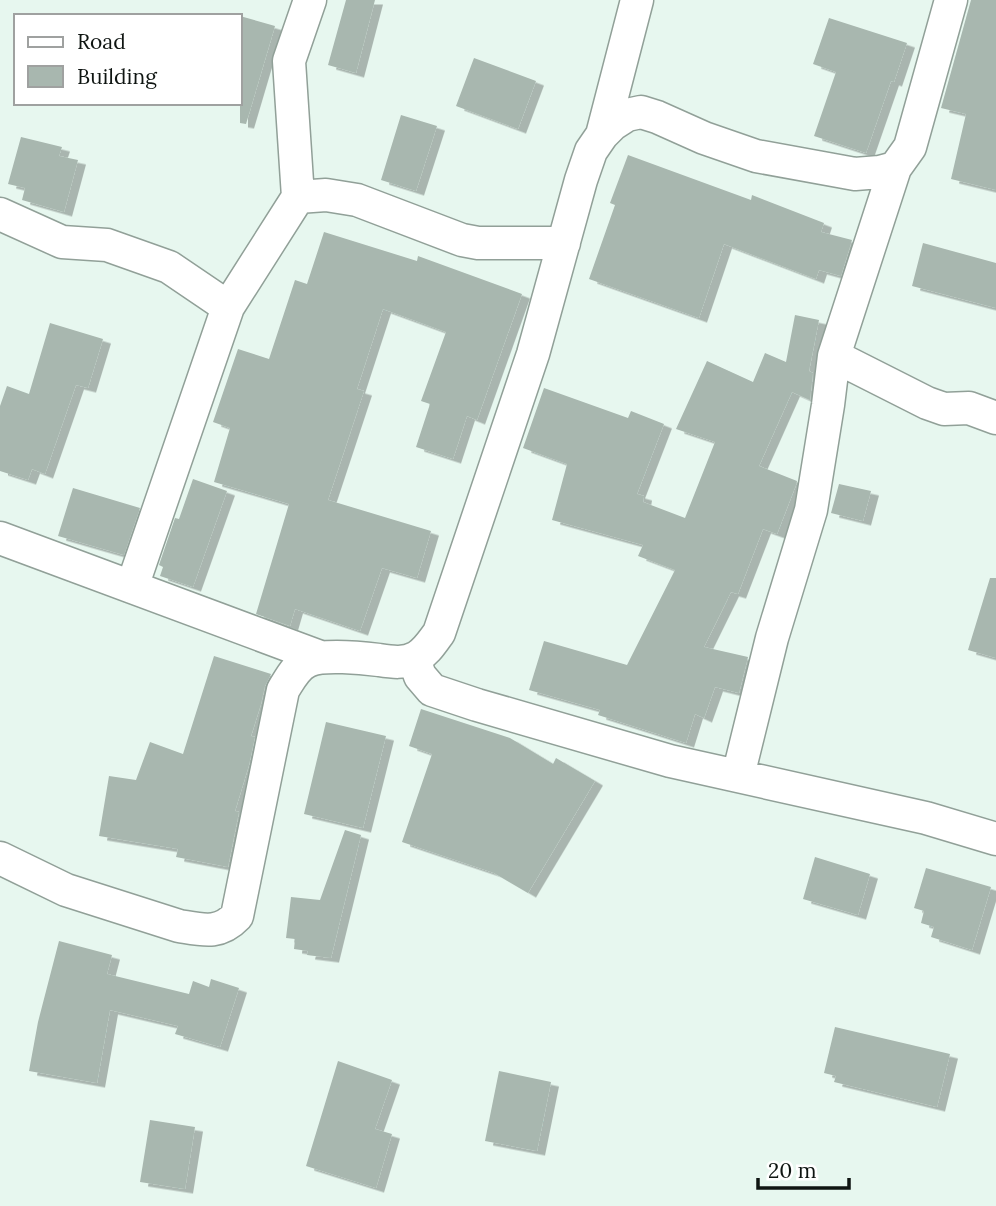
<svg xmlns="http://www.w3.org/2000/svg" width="996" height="1206" font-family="Lora,serif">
<defs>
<filter id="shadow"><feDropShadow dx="8" dy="4.5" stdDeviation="0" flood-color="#0004"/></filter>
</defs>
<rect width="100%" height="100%" fill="#e7f7ef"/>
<path fill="#a8b7af" filter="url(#shadow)" d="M 346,0 L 375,0 L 356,73 L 328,65 Z
M 971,0 L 996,0 L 996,190 L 951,179 L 966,114 L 941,108 Z
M 240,16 L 275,26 L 246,124 L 240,123 Z
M 829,18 L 907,43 L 894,82 L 891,81 L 866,153 L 814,136 L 836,72 L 813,64 Z
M 474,58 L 536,81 L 518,129 L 456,106 Z
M 401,115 L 437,126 L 416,191 L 381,180 Z
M 21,137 L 62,147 L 59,156 L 78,160 L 64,212 L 22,200 L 25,188 L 8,184 Z
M 628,155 L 751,200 L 752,195 L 824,223 L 821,232 L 852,240 L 841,276 L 819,270 L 816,279 L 724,244 L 699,318 L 589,279 L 615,205 L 610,203 Z
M 324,232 L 417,261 L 418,256 L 522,294 L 477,420 L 467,416 L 453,459 L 416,447 L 430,404 L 421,401 L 446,332 L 383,309 L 357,389 L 364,391 L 328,500 L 431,531 L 417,578 L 382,568 L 360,631 L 295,609 L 290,626 L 256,614 L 289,504 L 214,482 L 230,428 L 213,422 L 238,349 L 269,359 L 295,280 L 307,284 Z
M 923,243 L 996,263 L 996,308 L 912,286 Z
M 795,315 L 819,320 L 809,371 L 813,373 L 810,400 L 792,392 L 759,466 L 797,481 L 796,485 L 777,534 L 763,529 L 738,594 L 731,592 L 704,647 L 748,657 L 739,693 L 715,687 L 704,718 L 695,714 L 686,743 L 598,715 L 600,710 L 529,690 L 544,641 L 627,665 L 675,570 L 638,556 L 643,545 L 552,520 L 567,464 L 523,448 L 544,388 L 628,418 L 631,411 L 664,424 L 637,494 L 644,496 L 643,502 L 685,518 L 715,442 L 676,429 L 707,361 L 753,382 L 765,353 L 786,362 Z
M 50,323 L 103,339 L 88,388 L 76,385 L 45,474 L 32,469 L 28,480 L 0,471 L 0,406 L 7,386 L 29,394 Z
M 193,479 L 227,491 L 193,587 L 160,576 L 163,567 L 159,565 L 175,518 L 179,519 Z
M 839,484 L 871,491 L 863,521 L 831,513 Z
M 73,488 L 140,508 L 124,555 L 58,536 Z
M 990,578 L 996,578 L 996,658 L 968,650 Z
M 214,656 L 271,674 L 265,686 L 261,704 L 251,736 L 255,737 L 249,765 L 235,811 L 239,812 L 228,867 L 176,857 L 178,849 L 99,836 L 109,776 L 136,780 L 150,742 L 183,754 Z
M 421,709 L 510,738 L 553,764 L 556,758 L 595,781 L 528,893 L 494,873 L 402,842 L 432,754 L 409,746 Z
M 326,722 L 386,736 L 363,828 L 304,814 Z
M 345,830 L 361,835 L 331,958 L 307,955 L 308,951 L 294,949 L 295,939 L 286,938 L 291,897 L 320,900 Z
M 815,857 L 870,874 L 858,915 L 803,899 Z
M 926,868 L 991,887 L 972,950 L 931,937 L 934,927 L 921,923 L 924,911 L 914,908 Z
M 59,941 L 112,955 L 107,974 L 189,994 L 193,981 L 209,987 L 211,979 L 239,988 L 220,1047 L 175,1034 L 178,1026 L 110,1010 L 97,1083 L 29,1071 L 38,1022 Z
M 835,1027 L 950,1054 L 937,1107 L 834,1082 L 836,1076 L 824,1073 Z
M 338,1061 L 392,1080 L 375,1129 L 392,1134 L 376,1188 L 306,1166 Z
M 499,1071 L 551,1082 L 537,1151 L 485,1141 Z
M 150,1120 L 195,1127 L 185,1189 L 140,1182 Z"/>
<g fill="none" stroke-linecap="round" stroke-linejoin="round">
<defs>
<path id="street" d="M 602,135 L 637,0
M 298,197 L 326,195 L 357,200 L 462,240 L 478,243 L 564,243
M 0,214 L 62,242 L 107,245 L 169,267 L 228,307
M 834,356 L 927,403 L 944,409 L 969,408 L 996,418
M 0,538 L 320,657
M 132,587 L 228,307 L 298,197 L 289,61 L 310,0
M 414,659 L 420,676 L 432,690 L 477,705 L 670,761 L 926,818 L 996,839
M 738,776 L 772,638 L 811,510 L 828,405 L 834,356 L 895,168
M 0,858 L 66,890 L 179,926 C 203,930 219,935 237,916 L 283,690 C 290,679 296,666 308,661 C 322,654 363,658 379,660 C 392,662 405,664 417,657 C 427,651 432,642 439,633 L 533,354 L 581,180 L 591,151 L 602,135 L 613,124 L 627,115 L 641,112 L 657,117 L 704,138 L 756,156 L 855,174 L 880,172 L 895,168 L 910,147 L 951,0"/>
</defs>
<use href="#street" stroke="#91a098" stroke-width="35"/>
<use href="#street" stroke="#fff" stroke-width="32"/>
</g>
<rect x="14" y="14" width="228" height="91" fill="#ffffff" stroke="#9fa1a0" stroke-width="2"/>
<rect x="28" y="37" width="35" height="10" fill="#ffffff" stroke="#9fa1a0" stroke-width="2"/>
<text x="77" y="49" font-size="21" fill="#0f1512">Road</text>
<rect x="28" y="66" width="35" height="21" fill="#a8b7af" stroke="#9fa1a0" stroke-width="2"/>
<text x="77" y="84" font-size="21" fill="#0f1512">Building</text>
<path d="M758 1178v10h91v-10" fill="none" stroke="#0f1512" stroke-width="3.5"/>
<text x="768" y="1178" font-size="21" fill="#0f1512" stroke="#ffffff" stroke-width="5" paint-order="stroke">20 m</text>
</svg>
